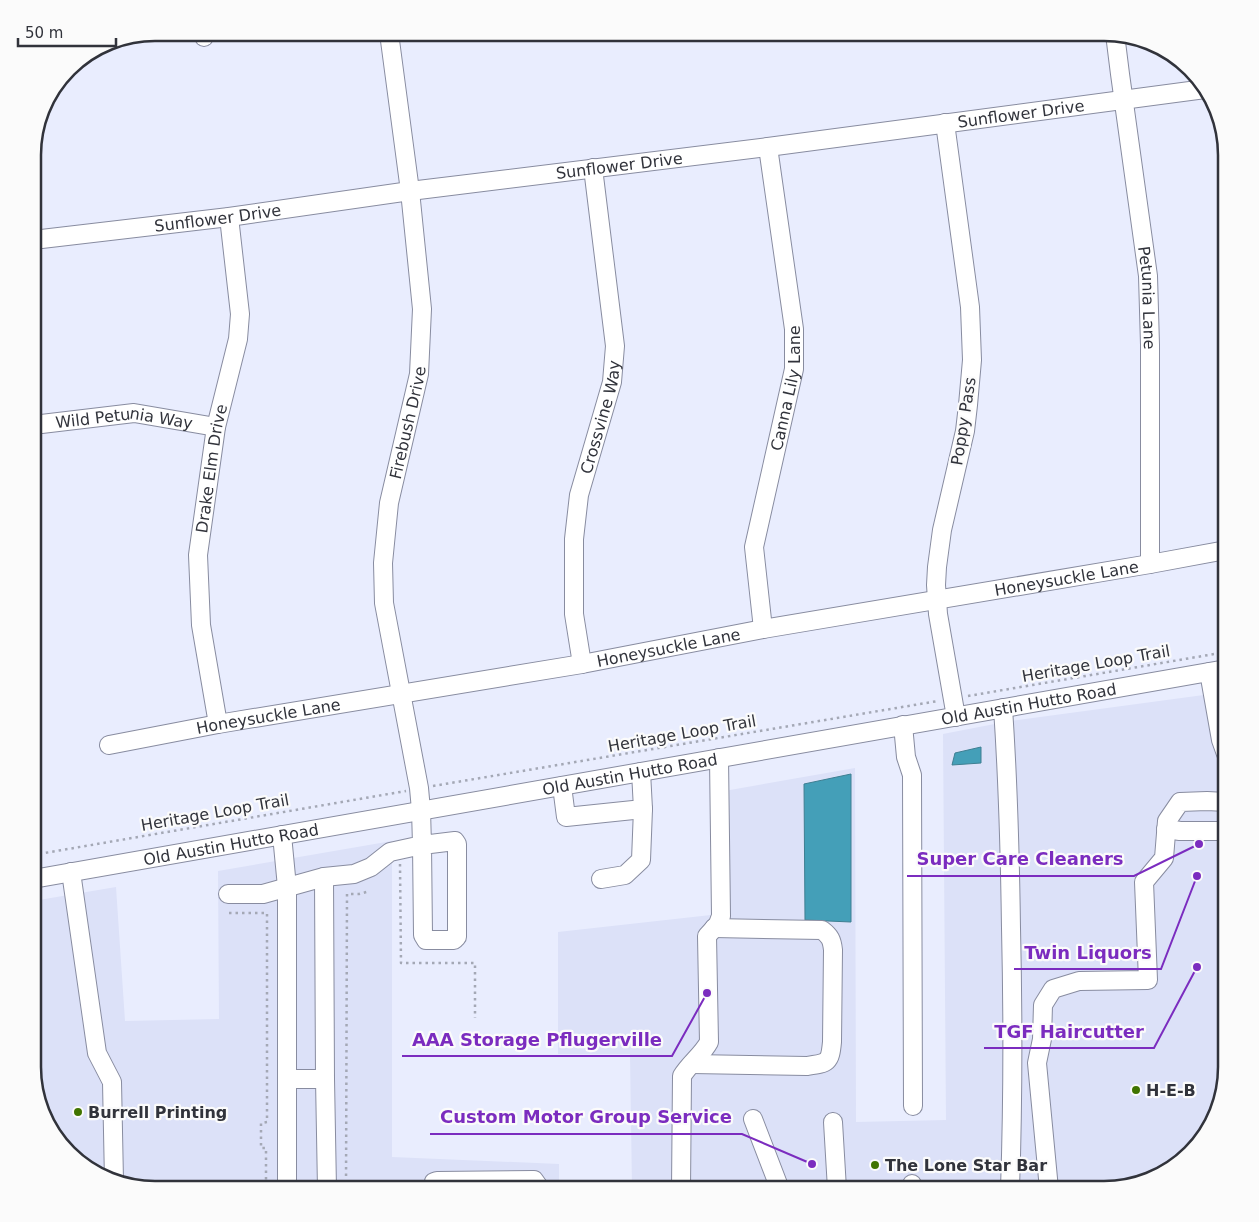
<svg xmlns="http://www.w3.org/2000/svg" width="1259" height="1222" font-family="'DejaVu Sans',sans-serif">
<rect width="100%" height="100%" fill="#e9edfe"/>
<path fill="#dce1f8" d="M 1226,692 L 1226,1067 L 1217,1114 L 1185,1159 L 1150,1180 L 1104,1189 L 632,1189 L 630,1054 L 558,1054 L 558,932 L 711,915 L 713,793 L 855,768 L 856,1122 L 946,1120 L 943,734 L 1010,721 Z
M 392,841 L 392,1157 L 559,1164 L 559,1189 L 155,1189 L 108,1180 L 63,1148 L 42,1113 L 33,1067 L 33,901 L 116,887 L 125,1021 L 219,1019 L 218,871 Z"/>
<path fill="#449fb8" stroke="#3e7f92" d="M 981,747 L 981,763 L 952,765 L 955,753 Z
M 851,774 L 851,922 L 805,920 L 804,784 Z"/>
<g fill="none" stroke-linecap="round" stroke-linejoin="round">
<defs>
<g id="minor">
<path d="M 204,33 L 204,37"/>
<path id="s1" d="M 1115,34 L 1120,74 L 1148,276 L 1150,345 L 1150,564"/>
<path d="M 945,123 L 970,307 L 972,360 L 968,405 L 965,431 L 942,530 L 937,567 L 936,585 L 938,614 L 956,717"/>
<path id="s2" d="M 33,240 L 229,217 L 410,191 L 768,147 L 1205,89"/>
<path id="s3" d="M 33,425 L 134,413 L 216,427"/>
<path id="s4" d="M 763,629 L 754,547 L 794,369 L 794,329 L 768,147"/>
<path id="s5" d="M 582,664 L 574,614 L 574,539 L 579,495 L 612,382 L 615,346 L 593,168"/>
<path d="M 1209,672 L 1221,740 L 1226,754"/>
<path d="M 1003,708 C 1008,781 1010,855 1011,928 C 1013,1015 1013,1102 1010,1189"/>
<path id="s6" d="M 218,724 L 201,625 L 198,555 L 216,427 L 238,339 L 240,314 L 229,217"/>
<path d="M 903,725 L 906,757 L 912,775 L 913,1106"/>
<path id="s7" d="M 109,745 L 218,724 L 582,664 L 763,629 L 1150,564 L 1226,550"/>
<path d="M 562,786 L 566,817 L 643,809 L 641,772"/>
<path d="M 1166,829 L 1180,831 L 1226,831"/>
<path d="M 282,835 L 287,887 L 287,1079"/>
<path d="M 71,872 L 97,1053 L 112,1082 L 114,1181"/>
<path d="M 324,877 L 325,1079"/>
<path id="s8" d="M 33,879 L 1226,669"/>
<path d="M 601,879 L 625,875 L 641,860 L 643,809"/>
<path id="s9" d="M 228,894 L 263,894 L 324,877 L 354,874 L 371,867 L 390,852 L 422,845 L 455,841 L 457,844 L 457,937 L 454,940 L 426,940 L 423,935 L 422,845 L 421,810 L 419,788 L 384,603 L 383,563 L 389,503 L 419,374 L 422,309 L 410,191 L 389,33"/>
<path d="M 692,1064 L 807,1066 C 828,1063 830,1063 832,1042 L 833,950 C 832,940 830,936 822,930 L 714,928"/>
<path d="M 753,1119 L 778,1184 L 778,1189"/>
<path d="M 833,1122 L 837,1189"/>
<path d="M 912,1184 L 912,1189"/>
<path d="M 287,1189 L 287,1079 L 325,1079 L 327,1189"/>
<path d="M 434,1189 L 434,1182 L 437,1181 L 534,1180 L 539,1187 L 539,1189"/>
<path d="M 681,1189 L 682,1076 C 690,1063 702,1055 709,1042 L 707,936 L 718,924 L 721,916 L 719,758"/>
<path d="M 1049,1189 L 1037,1063 L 1042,1039 L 1043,1005 L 1053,989 L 1079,981 L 1148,980 L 1144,882 L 1164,858 L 1167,821 L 1180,802 L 1207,801 L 1226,802"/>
</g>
</defs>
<use href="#minor" stroke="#888ca0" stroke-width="20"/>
<path stroke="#a4a8b5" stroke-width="2.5" stroke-dasharray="2.5 4" stroke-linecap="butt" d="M 968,696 L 1226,652
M 433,786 L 938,701
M 1222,844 L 1219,1012 L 1225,1022 L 1225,1077
M 33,855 L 406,791
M 400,864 L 401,963 L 475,963 L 475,1018
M 229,913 L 267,913 L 267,1122 L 261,1123 L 261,1148 L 266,1148 L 266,1189
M 346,1189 L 347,894 L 359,894 L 370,891"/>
<use href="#minor" stroke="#fff" stroke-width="18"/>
</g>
<g fill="#407400" stroke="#fbfbfb" stroke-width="2">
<circle cx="1136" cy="1090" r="5"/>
<circle cx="78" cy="1112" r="5"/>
<circle cx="875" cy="1165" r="5"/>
</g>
<g text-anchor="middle" stroke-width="4.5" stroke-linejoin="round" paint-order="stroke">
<g font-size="16" fill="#31333b" stroke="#fbfbfb">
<text dy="6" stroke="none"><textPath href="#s2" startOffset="996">Sunflower Drive</textPath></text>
<text dy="6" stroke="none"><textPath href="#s2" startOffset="591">Sunflower Drive</textPath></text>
<text dy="6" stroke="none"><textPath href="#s2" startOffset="186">Sunflower Drive</textPath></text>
<text dy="6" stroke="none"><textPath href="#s1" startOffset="266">Petunia Lane</textPath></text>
<text dy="6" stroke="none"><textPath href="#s4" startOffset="245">Canna Lily Lane</textPath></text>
<text dy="6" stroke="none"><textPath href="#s5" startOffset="251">Crossvine Way</textPath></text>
<text transform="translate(963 421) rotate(-81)" y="6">Poppy Pass</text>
<text dy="6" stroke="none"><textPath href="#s9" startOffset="890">Firebush Drive</textPath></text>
<text dy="6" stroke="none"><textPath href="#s3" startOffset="92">Wild Petunia Way</textPath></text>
<text dy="6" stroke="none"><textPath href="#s6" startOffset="258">Drake Elm Drive</textPath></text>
<text dy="6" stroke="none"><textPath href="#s7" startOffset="972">Honeysuckle Lane</textPath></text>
<text dy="6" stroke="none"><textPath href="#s7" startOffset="568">Honeysuckle Lane</textPath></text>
<text transform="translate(1096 663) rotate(-10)" y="6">Heritage Loop Trail</text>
<text dy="6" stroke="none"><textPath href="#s8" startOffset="1011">Old Austin Hutto Road</textPath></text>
<text dy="6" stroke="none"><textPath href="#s7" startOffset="162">Honeysuckle Lane</textPath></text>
<text transform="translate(682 733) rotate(-10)" y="6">Heritage Loop Trail</text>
<text dy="6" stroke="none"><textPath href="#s8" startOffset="606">Old Austin Hutto Road</textPath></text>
<text transform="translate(215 812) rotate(-10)" y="6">Heritage Loop Trail</text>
<text dy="6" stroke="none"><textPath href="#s8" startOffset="201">Old Austin Hutto Road</textPath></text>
</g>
<g font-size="16" font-weight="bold" fill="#31333b" stroke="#fbfbfb" text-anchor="start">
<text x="1146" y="1096">H-E-B</text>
<text x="88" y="1118">Burrell Printing</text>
<text x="885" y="1171">The Lone Star Bar</text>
</g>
</g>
<path d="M0 0H1259V1222H0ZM155 41H1104A114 114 0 0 1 1218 155V1067A114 114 0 0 1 1104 1181H155A114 114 0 0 1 41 1067V155A114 114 0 0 1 155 41Z" fill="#fbfbfb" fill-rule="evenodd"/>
<path fill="none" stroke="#31333b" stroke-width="2.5" d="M155 41H1104A114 114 0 0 1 1218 155V1067A114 114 0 0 1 1104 1181H155A114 114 0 0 1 41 1067V155A114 114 0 0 1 155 41Z"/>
<path fill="none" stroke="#7b2cbf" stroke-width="2" d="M1199 844L1134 876H907M1197 876L1161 969H1014M1197 967L1154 1048H984M707 993L672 1056H402M812 1164L742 1134H430"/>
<g fill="#7b2cbf" stroke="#fbfbfb" stroke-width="2">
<circle cx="1199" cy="844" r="5"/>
<circle cx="1197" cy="876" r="5"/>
<circle cx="1197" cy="967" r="5"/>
<circle cx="707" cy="993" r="5"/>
<circle cx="812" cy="1164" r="5"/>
</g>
<g font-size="18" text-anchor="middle" font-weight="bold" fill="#7b2cbf" stroke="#fbfbfb" stroke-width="4.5" stroke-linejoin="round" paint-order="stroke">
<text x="1020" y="865">Super Care Cleaners</text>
<text x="1088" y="959">Twin Liquors</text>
<text x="1069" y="1038">TGF Haircutter</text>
<text x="537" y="1046">AAA Storage Pflugerville</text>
<text x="586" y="1123">Custom Motor Group Service</text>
</g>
<path d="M18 38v8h98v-8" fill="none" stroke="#31333b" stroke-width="2.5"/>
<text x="25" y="38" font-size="15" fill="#31333b" stroke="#fbfbfb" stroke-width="4" paint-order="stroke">50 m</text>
</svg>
